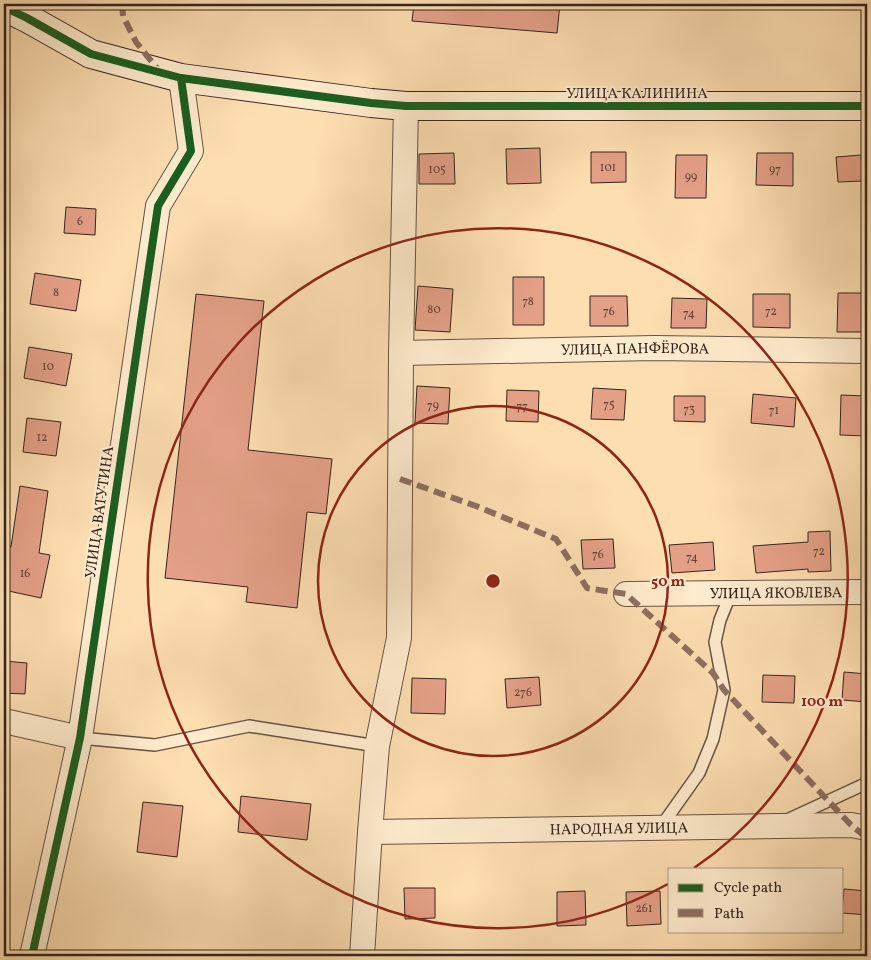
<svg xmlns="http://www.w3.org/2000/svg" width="871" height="960" font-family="Vollkorn,serif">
<rect width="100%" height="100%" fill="#fddeb1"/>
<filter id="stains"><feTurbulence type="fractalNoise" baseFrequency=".004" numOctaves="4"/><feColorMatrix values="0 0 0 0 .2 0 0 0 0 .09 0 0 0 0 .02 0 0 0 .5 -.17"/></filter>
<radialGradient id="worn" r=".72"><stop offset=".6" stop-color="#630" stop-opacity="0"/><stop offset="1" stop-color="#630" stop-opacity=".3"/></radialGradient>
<path fill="#e4a087" stroke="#322520" d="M 414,4 L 560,4 L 557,33 L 412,21 Z
M 540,148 L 541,183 L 507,184 L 506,149 Z
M 591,152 L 626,152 L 626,182 L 591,183 Z
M 454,153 L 455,184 L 419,184 L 419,154 Z
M 757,153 L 793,153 L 793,186 L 756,185 Z
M 676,155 L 707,155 L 706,198 L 675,198 Z
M 861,155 L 863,181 L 838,182 L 836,157 Z
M 66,207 L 96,209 L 95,235 L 64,233 Z
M 35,273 L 81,280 L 76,311 L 30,304 Z
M 513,277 L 544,277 L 544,325 L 513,325 Z
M 418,286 L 453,289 L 450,332 L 415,330 Z
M 838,293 L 867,293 L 867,332 L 837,332 Z
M 196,294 L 264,301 L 248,450 L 332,459 L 326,514 L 307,512 L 297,608 L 246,602 L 248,587 L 165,578 Z
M 753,294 L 790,294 L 790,328 L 753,327 Z
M 590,296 L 627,296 L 628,326 L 590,326 Z
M 672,298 L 707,299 L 706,328 L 671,328 Z
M 29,347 L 72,354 L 66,386 L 24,378 Z
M 417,386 L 450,388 L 448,424 L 415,423 Z
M 593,388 L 626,390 L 624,420 L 591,419 Z
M 507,390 L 539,391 L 538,422 L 506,421 Z
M 753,394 L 796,398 L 794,427 L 751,423 Z
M 841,395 L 867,396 L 867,436 L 840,435 Z
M 674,396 L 705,396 L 705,422 L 674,421 Z
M 27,418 L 61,422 L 56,456 L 23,452 Z
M 20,486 L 48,491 L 39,553 L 50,555 L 41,598 L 4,590 L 4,546 L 11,547 Z
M 830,531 L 831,571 L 808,572 L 808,569 L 756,573 L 753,546 L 808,542 L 808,532 Z
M 613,539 L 615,568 L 583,569 L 581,540 Z
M 713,542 L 715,570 L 672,573 L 669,545 Z
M 4,661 L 27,663 L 25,694 L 4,693 Z
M 844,672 L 867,674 L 867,702 L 842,700 Z
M 763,675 L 795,676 L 794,703 L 762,702 Z
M 539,677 L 541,705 L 507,708 L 505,679 Z
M 412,678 L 446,679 L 445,714 L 411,713 Z
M 241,796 L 311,804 L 307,840 L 238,832 Z
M 143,802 L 183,806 L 177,857 L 137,852 Z
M 404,888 L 435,888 L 435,918 L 405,919 Z
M 844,889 L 867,891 L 867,915 L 842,913 Z
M 585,891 L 586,925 L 557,926 L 557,892 Z
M 660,891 L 661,924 L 627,926 L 626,892 Z"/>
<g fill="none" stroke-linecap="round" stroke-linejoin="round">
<defs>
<path id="lane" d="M 80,738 L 155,745 L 249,726 L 377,746
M 787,820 L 867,783
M 660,828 L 699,773 L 713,739 L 724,690 L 715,642 L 720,620 L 731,593"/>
<g id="street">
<path id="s1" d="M 401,353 L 654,348 L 867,351"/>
<path id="s2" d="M 626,594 L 867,592"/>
<path d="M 4,721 L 80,738"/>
<path id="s3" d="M 370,832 L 851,825 L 867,828"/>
<path d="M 32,956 L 80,738 L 158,206 L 191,151 L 181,78"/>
<path d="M 362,956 L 370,832 L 377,746 L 399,638 L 401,353 L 406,106"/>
</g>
<path id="secondary" d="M 4,7 L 27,18 L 91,54 L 181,78 L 371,103 L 406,106 L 867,106"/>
</defs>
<use href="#lane" stroke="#655344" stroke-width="14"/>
<use href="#street" stroke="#655344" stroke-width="26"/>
<use href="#secondary" stroke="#322520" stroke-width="30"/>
<use href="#lane" stroke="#feeacc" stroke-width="11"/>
<use href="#street" stroke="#feeacc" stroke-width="24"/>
<use href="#secondary" stroke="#feeacc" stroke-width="28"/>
<path stroke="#8d6e63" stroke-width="6" stroke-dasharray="12 6" stroke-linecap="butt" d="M 122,4 L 123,16 L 136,42 L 160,72
M 400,479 L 476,506 L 556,539 L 587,588 L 626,594 L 713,673 L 724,690 L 851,825 L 867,838"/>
<defs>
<path id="cycleway" d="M 4,7 L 27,18 L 91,54 L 181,78 L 371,103 L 406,106 L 867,106
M 32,956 L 80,738 L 158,206 L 191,151 L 181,78"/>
</defs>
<use href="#cycleway" stroke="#feeacc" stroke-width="11"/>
<use href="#cycleway" stroke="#1b5e20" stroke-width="8"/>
</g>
<g fill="none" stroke="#8f2418" stroke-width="2.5">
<circle cx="493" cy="581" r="175"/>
<path d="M668 884A350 350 0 1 1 694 868"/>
</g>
<g text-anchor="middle" stroke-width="4.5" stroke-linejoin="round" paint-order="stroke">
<g font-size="12" fill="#5e443a">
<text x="608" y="171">101</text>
<text x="437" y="173">105</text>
<text x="775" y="173">97</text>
<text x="691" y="180">99</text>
<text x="80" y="225">6</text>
<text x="56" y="296">8</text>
<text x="528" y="305">78</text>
<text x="434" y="313">80</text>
<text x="609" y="315">76</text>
<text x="771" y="315">72</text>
<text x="689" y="317">74</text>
<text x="48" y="370">10</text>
<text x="609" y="408">75</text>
<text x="433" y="409">79</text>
<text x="522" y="410">77</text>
<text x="689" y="413">73</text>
<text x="774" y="414">71</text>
<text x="42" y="441">12</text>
<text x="819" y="555">72</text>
<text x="598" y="558">76</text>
<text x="692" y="561">74</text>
<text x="25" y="577">16</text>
<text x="523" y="696">276</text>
<text x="644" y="912">261</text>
</g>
<g font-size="15" fill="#322520" stroke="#feeacc">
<text x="637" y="98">УЛИЦА КАЛИНИНА</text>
<text dy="5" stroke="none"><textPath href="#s1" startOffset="234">УЛИЦА ПАНФЁРОВА</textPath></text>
<text transform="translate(99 512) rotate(-82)" y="5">УЛИЦА ВАТУТИНА</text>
<text dy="5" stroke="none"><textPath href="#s2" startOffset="150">УЛИЦА ЯКОВЛЕВА</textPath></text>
<text dy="5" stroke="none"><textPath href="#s3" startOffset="249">НАРОДНАЯ УЛИЦА</textPath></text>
</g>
</g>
<circle cx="493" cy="581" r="8" fill="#8f2418" stroke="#feeacc" stroke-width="2.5"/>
<g font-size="15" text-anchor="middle" font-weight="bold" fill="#8f2418" stroke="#feeacc" stroke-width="4.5" stroke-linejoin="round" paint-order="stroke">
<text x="668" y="586">50 m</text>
<text x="822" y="706">100 m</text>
</g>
<rect width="871" height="960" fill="none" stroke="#fddeb1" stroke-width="20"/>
<rect x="5" y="5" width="861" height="950" fill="none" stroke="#322520" stroke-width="2.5"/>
<rect x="10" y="10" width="851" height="940" fill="none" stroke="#322520"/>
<rect x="668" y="868" width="175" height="65" fill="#feeacc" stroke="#ac9b87"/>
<rect x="678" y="884" width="25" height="8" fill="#1b5e20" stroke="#ac9b87"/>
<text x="714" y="892" font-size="15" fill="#322520">Cycle path</text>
<rect x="678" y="909" width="25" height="8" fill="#8d6e63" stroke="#ac9b87"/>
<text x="714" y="918" font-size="15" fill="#322520">Path</text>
<rect width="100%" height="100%" filter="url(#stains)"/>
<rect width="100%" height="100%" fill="url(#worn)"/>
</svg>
